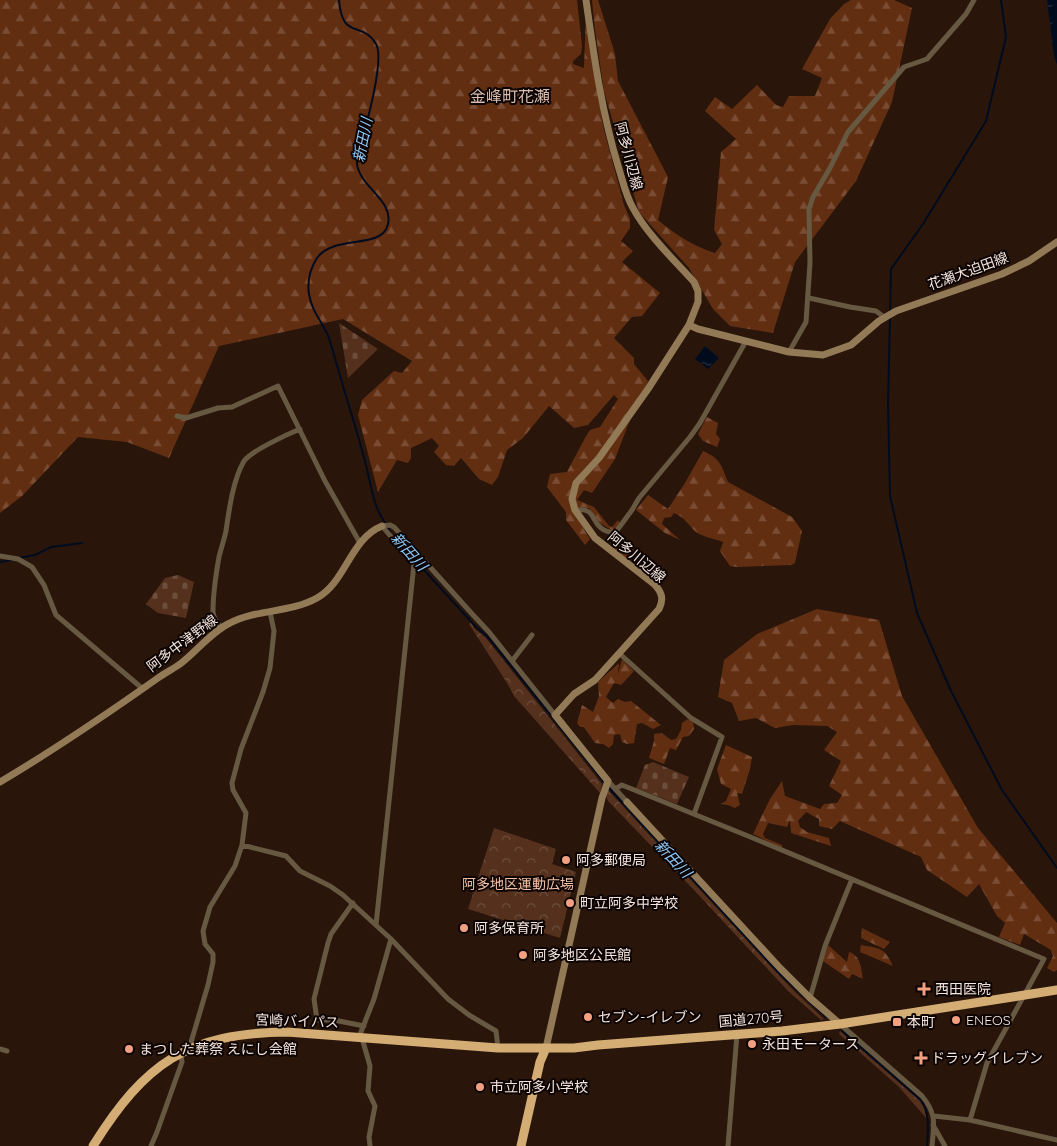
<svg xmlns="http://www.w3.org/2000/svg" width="1057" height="1146" font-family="Quicksand,'Noto Sans JP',sans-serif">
<defs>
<pattern id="forest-firs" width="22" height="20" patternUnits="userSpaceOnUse" patternTransform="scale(1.25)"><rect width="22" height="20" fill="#622e11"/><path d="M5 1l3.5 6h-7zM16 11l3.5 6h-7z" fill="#794c33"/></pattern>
<pattern id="cemetery-stones" width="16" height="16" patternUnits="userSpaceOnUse" patternTransform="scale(1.25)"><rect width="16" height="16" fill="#54301d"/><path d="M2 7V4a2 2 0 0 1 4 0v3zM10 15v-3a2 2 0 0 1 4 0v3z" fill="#6d4e3d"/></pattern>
<pattern id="park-crowns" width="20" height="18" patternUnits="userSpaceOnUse" patternTransform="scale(1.25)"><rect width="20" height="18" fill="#54301d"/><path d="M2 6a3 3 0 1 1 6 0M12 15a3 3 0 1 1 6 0" fill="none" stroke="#6d4e3d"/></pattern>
<pattern id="water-ripples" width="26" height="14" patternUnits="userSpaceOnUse" patternTransform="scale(1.25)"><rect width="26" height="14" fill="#000c1e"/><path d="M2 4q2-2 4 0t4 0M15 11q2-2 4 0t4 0" fill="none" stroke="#262f3e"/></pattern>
</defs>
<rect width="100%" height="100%" fill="#2a150b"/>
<path fill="url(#forest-firs)" d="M 0,0 L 577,0 L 582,46 L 581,54 L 573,61 L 573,64 L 584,68 L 586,10 L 592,63 L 604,130 L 624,205 L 630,219 L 630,228 L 621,241 L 633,251 L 622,262 L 660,293 L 642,316 L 632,317 L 614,338 L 634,358 L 634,364 L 648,381 L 628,425 L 615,459 L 592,493 L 584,490 L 577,500 L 594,507 L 609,526 L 612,527 L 618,520 L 620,523 L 613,531 L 600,523 L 589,508 L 577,507 L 573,512 L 590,539 L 585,545 L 566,520 L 566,512 L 547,487 L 550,474 L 567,472 L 585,438 L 590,430 L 600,427 L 618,399 L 614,395 L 588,425 L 574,428 L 549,406 L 523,438 L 507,450 L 498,477 L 492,485 L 479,479 L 461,458 L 454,466 L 446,465 L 434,452 L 439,446 L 432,438 L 411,448 L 411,458 L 408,463 L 397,460 L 378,492 L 358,415 L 362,400 L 394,371 L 402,373 L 412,361 L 343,319 L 219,346 L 169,458 L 127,442 L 78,437 L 22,496 L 0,513 Z
M 592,0 L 598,0 L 615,54 L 618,81 L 668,177 L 658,220 C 676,235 693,246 715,253 L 722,244 L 714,230 L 721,152 L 736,139 L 705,111 L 715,97 L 732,109 L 757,85 L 776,105 L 783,107 L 789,96 L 815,96 L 822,78 L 802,69 L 830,19 L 844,4 L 851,0 L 894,0 L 912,8 L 892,102 L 856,181 L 795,262 L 773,333 L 730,326 L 713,309 L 689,268 L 639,212 L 604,91 L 595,30 Z
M 707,417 L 718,423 L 716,434 L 720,439 L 717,447 L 703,441 L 698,434 Z
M 703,451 C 721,459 721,465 728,482 L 792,517 L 802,531 L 795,563 L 791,565 L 736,567 L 730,566 L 720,551 L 723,542 C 715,539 701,536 696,532 C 687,524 686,518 674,513 L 671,517 L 664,518 L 662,524 L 680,540 L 665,533 L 636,510 L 648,495 L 668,509 L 685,483 Z
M 619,541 L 637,552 L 642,553 L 643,556 L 625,557 L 611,547 Z
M 817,609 L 879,620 L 902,696 L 978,828 L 1057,923 L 1057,970 L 1054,972 L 1047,968 L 1053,956 L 1051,950 L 1024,934 L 1020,945 L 999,937 L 1005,923 L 997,916 L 979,884 L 967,897 L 927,870 L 921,857 L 840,821 L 832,829 L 819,826 L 819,819 L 806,812 L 798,821 L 800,827 L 807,832 L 829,838 L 831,846 L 791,833 L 790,820 L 787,827 L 768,823 L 763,834 L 765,838 L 782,845 L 782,848 L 753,834 L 770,799 L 782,781 L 785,796 L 820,809 L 824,804 L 837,803 L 842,795 L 829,786 L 841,761 L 824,750 L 837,732 L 827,726 L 793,725 L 775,728 L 756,718 L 739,721 L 732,703 L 718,697 L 724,660 L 757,634 Z
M 622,659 L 634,671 L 621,685 L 614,683 L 606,697 L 613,703 L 618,699 L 625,702 L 631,701 L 661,725 L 653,729 L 642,723 L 637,724 L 634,743 L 627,744 L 622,742 L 620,734 L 614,735 L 613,744 L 609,748 L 603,744 L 595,743 L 584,727 L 580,727 L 577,723 L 582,705 L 593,712 L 599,696 L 598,682 L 619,663 L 618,675 Z
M 688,719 L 693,722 L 694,729 L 689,736 L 683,737 L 676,750 L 670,748 L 664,764 L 649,758 L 654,741 L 654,734 L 662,733 L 671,740 L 676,739 L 681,730 L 682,723 Z
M 726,745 L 752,757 L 750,769 L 742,794 L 737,793 L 740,805 L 735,808 L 728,805 L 721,804 L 726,801 L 731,789 L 721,784 L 717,769 Z
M 862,928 L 890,942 L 884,949 L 861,938 Z
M 828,945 L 847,962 L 849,952 C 861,956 861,968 863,979 L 852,974 L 849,979 L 823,961 Z
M 861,945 C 881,949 884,947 893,966 L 860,952 Z"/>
<path fill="url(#cemetery-stones)" d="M 339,323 L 378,349 L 348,378 Z
M 178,575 L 194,582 L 186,618 L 158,613 L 146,604 L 165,578 Z
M 653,762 L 689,777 L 677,804 L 636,788 L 645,765 Z"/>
<path fill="url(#park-crowns)" d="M 471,623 L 475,629 L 486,638 L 602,784 L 600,793 L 514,696 L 507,683 L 469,624 Z
M 608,790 L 774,970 L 795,992 L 824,1019 L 821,1020 L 788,991 L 693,889 L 608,801 L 606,796 Z
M 494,828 L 556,849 L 552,864 L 576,872 L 560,938 L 468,909 Z
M 840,1031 L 919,1100 L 924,1108 L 927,1119 L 899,1087 L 839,1034 Z"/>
<path fill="url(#water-ripples)" d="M 1047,0 L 1057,0 L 1057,65 L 1054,56 Z
M 705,346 L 719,358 L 708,369 L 695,359 Z"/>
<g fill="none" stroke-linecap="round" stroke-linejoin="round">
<path stroke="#000c1e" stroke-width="2" d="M 339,0 C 342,41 362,20 376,44 C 386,61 363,137 357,158 C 354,185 394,198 388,224 C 383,250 334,234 317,258 C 310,269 307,281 309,294 C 312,313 323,322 329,338 C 335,357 340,377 346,396 C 352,416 358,435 363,454 C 368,470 370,487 375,502 C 378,513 385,523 390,532
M 890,312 L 891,269 L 923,224 L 986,121 L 1006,37 L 1001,0
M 890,317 L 888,403 L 890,496 L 917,613 L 951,691 L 1002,790 L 1057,868
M 395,538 L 476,627 L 487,636 L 605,783
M 19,558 L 35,555 L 51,547 L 82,543
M 0,562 L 12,560
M 608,787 L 780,974 L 826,1017
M 842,1031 L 922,1101 C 930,1115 928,1130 927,1146"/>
<path stroke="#675842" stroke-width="5" d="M 809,298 L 850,307 L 876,311 L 884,317
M 789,352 L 806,322 L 810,263 L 809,209 L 813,197 L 830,168 L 848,132 L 904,67 L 927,59 L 966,14 L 974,0
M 177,416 L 186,418 L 218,408 L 232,407 L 278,386 L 325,481 L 360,543
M 575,510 C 578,510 584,509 587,511 C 596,514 593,531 615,533 L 632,510 L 639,498 L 690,437 L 700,423 L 746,341
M 0,556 L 18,559 L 32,567 L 44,585 L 56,615 L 143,689
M 221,628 C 217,622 213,618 213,611 C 213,594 216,574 219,557 C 221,549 224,540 226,531 C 229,510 233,480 244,461 C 251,451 288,434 300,429
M 620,654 L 691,718 L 722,737 L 694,814
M 512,661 L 532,635
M 608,781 L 627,802
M 615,789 L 622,785 L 748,836 L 1044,959 L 987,1063 L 970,1120
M 242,845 L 286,856 L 300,871 L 330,886 L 343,895 L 391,939 L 448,999 L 469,1015 L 496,1031 L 498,1048
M 353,903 L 331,934 L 328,943 L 314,999 L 317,1020 L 334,1020 L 364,1026
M 376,925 L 414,564 L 382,526 L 390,525 L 394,527 L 474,616 L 489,632 L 555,715
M 810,998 L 825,946 L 852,879
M 841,1025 L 922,1096 C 937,1114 934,1124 932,1146
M 359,1037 L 374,999 L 391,939
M 362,1038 L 370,1066 L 368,1091 L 375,1106 L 369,1137 L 370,1146
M 0,1049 L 7,1051
M 189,1049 L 208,985 L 213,962 L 213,954 L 205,944 L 203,931 L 210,907 L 235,866 L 242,845 L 246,813 L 233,790 L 232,783 L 241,749 L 263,692 L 270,668 L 274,631 L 270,612
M 934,1116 L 970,1120 L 1057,1140
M 933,1125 L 945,1146
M 151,1146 L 157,1132 L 182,1062 L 181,1054
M 728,1146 L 737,1034"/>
<path stroke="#937a57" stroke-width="7" d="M 689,325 L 698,329 L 789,352 L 823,355 L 851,345 L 879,321 L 896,311 L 1002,274 L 1029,261 L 1057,242
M 0,782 C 54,750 107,714 158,678 C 165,673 173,669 180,664 C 197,651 211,632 230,623 C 257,609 290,613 317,598 C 346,582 350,539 382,526
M 627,802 L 780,968 L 810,998 L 840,1024
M 546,1048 L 602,798 L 608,781 L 555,715 L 574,694 L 595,680 L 659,609 C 664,599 662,592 654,584 L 595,538 L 575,510 L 572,499 L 576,483 L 599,458 L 648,389 L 689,325 L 698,302 L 698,291 L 694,282 C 675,261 646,233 633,208 C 626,196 623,182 619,169 C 602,114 594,57 586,0"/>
<path stroke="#d4ad75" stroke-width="9" d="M 93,1146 C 145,1063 187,1033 287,1032 L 498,1048 L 574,1048 L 598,1045 L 782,1031 L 840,1024 L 1057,990
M 521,1146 L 540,1062 L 546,1048"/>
</g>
<g fill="#f3a082" stroke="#0c0402" stroke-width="2">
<circle cx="566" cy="860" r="5"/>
<circle cx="570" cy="903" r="5"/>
<circle cx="464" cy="928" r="5"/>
<circle cx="523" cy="955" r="5"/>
<path d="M921.5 981.5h5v5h5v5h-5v5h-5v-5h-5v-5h5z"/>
<circle cx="588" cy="1017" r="5"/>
<circle cx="956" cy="1020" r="5"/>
<rect x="892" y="1017" width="10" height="10" rx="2.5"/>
<circle cx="752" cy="1044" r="5"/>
<circle cx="129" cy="1049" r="5"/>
<path d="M918.5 1050.5h5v5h5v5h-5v5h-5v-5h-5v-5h5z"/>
<circle cx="480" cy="1087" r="5"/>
</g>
<g text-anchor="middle" stroke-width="4" stroke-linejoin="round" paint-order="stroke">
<g font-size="14" fill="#f4e4dd" stroke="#0c0402">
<text transform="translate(629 156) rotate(75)" y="5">阿多川辺線</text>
<text transform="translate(968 271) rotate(-20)" y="5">花瀬大迫田線</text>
<text transform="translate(637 557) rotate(40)" y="5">阿多川辺線</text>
<text transform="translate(182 643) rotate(-37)" y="5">阿多中津野線</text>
<text transform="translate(751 1019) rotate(-5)" y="5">国道270号</text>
<text transform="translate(297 1021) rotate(2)" y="5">宮崎バイパス</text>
</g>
<g font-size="14" fill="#f4e4dd" stroke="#0c0402" text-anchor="start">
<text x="576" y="865">阿多郵便局</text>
<text x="580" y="908">町立阿多中学校</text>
<text x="474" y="933">阿多保育所</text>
<text x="533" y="960">阿多地区公民館</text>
<text x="935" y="994">西田医院</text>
<text x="598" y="1022">セブン-イレブン</text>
<text x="966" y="1025">ENEOS</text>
<text x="907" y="1027">本町</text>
<text x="762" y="1049">永田モータース</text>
<text x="139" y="1054">まつした葬祭 えにし会館</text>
<text x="931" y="1063">ドラッグイレブン</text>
<text x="490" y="1092">市立阿多小学校</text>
</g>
<g font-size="14" fill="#f4c0a6" stroke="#0c0402">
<text x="518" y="889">阿多地区運動広場</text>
</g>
<g font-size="15" font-style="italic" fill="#8ec9fa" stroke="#0c0402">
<text transform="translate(363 140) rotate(-79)" y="5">新田川</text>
<text transform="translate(409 552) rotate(48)" y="5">新田川</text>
<text transform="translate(673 859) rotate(47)" y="5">新田川</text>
</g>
<g font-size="16" fill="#d9bcae" stroke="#0c0402">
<text x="510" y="102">金峰町花瀬</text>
</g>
</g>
</svg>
